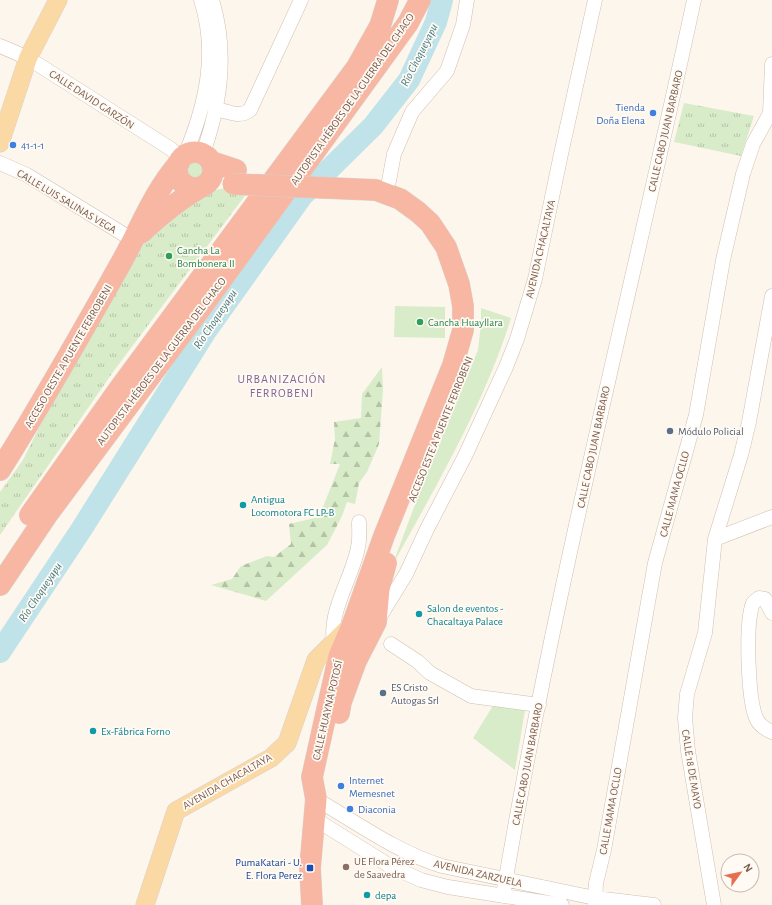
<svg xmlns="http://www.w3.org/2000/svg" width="772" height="905" font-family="'Alegreya Sans',sans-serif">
<defs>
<pattern id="forest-firs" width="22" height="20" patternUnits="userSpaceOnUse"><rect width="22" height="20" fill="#d8ecc9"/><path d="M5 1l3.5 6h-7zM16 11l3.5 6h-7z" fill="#b4c2a5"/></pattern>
<pattern id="park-tufts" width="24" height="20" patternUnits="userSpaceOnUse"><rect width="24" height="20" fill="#d8ecc9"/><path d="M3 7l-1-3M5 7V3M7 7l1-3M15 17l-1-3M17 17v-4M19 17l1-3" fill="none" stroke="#b4c2a5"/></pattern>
</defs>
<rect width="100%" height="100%" fill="#fdf6ec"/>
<path fill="#d8ecc9" d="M186 169a11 11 0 1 1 22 0a11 11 0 1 1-22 0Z
M 395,306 L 445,307 L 445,338 L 394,337 Z
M 481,308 L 511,318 C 484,405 436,486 392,566 L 431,462 L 478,350 L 481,324 Z
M 494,704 L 525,710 L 515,770 L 473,738 Z"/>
<path fill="url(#forest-firs)" d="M 382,367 L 383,390 L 379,444 L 367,472 L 359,483 L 355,504 L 347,502 L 342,516 L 327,545 L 266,601 L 211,585 L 232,579 L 241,566 L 267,556 L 274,557 L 291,544 L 289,524 L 319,517 L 340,464 L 330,464 L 335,439 L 334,422 L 361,418 L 362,394 Z"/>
<path fill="url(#park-tufts)" d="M 684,103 L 754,116 L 741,156 L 674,142 Z
M 225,188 L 247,193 L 113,372 L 0,535 L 0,492 L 23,460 L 61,383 L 144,238 L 207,192 Z"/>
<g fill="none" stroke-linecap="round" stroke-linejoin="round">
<path stroke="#bfe3e8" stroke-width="22" d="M 0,652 L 81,530 L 206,331 L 302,196 L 373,126 L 409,80 L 436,22 L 442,0"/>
<defs>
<path id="minor" d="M 0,46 L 28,58 L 171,149 L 181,159
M 217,109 C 229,112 240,118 250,110 L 301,0
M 203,153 C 221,103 228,52 212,0
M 185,155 C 206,105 218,53 201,0
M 0,163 L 27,175 L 133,240
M 389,181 L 394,154 L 412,112 L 447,71 L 463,25 L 467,0
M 715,539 L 772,517
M 772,613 L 765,599 L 759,598 L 753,603 C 745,623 748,698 756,718 C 759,725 765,729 772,732
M 379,618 L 406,574 L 427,529 L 465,456 L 506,367 L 517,339 L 535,279 L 561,154 L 595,0
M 391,644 L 417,661 L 430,673 L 471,696 L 539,705
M 336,649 C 324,617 353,578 358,547 C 360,539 359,530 359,522
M 316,799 C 357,823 397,852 442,866 L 595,898 L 654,905
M 315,819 L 390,866 L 421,880 L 448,887 L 562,905
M 503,896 C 553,595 630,299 694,0
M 595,905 L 596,883 L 604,850 L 655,563 L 696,415 L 723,260 L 743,174 L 753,144 L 770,113 L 772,64
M 714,905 L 688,751 L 685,718 L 687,694 L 705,633 L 715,539 L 741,455 L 749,422 L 772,296"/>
<path id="major" d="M 0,143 L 28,58 L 58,0
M 145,905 L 176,811 L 271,758 L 287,743 L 316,660 L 351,625"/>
<path id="highway" d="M177 170a18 18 0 1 1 36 0a18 18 0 1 1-36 0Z
M 212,162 L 236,170
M 141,233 C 160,215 178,200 201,187
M 0,470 C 43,402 82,332 121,263 C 140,229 153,193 179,163
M 30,515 L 119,389 L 357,67 L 380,26 L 388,0
M 0,585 L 47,515 L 207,300 L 408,23 L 420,0
M 339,713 L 341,702 L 356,661 L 376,622 L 379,589 L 386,563
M 312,905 L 310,868 L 316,799 L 312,777 L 339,656 L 353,623 L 384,536 L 453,365 L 463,330 L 463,306 L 459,284 L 446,247 L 430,223 L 418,212 L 400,199 L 376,190"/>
</defs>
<use href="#minor" stroke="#d1beb0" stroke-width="15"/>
<use href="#major" stroke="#dad1cd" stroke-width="19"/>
<use href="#highway" stroke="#dad1cd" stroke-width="22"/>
<use href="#minor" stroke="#fff" stroke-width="14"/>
<use href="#major" stroke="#fbd9a5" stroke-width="18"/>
<use href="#highway" stroke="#f7b7a3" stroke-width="21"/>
<defs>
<path id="highway-bridge" d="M 233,184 L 376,190"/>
</defs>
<use href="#highway-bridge" stroke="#dad1cd" stroke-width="22" stroke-linecap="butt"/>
<use href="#highway-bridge" stroke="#f7b7a3" stroke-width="21"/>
</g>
<g fill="#3f7fe0" stroke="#fffaf3" stroke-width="1.5">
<circle cx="653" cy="113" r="4"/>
<circle cx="13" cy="145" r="4"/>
<circle cx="341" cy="786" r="4"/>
<circle cx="350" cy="809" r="4"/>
</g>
<g fill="#2e9e5b" stroke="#fffaf3" stroke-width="1.5">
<circle cx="169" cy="256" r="4"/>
<circle cx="420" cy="322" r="4"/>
</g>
<g fill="#5c6f8a" stroke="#fffaf3" stroke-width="1.5">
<circle cx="670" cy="431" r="4"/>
<circle cx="383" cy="693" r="4"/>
</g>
<g fill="#0f9aa8" stroke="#fffaf3" stroke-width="1.5">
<circle cx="243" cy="505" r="4"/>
<circle cx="419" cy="614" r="4"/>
<circle cx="93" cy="731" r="4"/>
<circle cx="367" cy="895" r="4"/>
</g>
<circle fill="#8d6e63" stroke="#fffaf3" stroke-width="1.5" cx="346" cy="867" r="4"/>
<rect fill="#1a4fb4" stroke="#fffaf3" stroke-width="1.5" x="306" y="864" width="8" height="8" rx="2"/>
<g text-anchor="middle" stroke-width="3.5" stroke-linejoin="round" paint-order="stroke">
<g font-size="11" fill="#7a5c4d" stroke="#fffaf3">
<text transform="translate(92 99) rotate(33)" y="4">CALLE DAVID GARZÓN</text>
<text transform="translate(352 99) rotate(-55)" y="4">AUTOPISTA HÉROES DE LA GUERRA DEL CHACO</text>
<text transform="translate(665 131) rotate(-77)" y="4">CALLE CABO JUAN BARBARO</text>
<text transform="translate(67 201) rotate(31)" y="4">CALLE LUIS SALINAS VEGA</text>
<text transform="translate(540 249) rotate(-77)" y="4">AVENIDA CHACALTAYA</text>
<text transform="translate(68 356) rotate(-60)" y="4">ACCESO OESTE A PUENTE FERROBENI</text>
<text transform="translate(161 361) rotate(-53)" y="4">AUTOPISTA HÉROES DE LA GUERRA DEL CHACO</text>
<text transform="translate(440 429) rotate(-68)" y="4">ACCESO ESTE A PUENTE FERROBENI</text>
<text transform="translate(593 447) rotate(-78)" y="4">CALLE CABO JUAN BARBARO</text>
<text transform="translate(674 494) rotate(-75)" y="4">CALLE MAMA OCLLO</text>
<text transform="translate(327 710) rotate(-77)" y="4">CALLE HUAYNA POTOSÍ</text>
<text transform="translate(527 764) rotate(-79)" y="4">CALLE CABO JUAN BARBARO</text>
<text transform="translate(692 769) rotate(81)" y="4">CALLE 18 DE MAYO</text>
<text transform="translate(227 781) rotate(-30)" y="4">AVENIDA CHACALTAYA</text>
<text transform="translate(610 811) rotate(-80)" y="4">CALLE MAMA OCLLO</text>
<text transform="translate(478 873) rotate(13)" y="4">AVENIDA ZARZUELA</text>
</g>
<g font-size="11" fill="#366cbe" stroke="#fffaf3" text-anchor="start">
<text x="645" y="111" text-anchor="end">Tienda<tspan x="645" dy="13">Doña Elena</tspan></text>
<text x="21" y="149">41-1-1</text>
<text x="349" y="784">Internet<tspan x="349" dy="13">Memesnet</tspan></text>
<text x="358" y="813">Diaconia</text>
</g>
<g font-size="11" fill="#27864d" stroke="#fffaf3" text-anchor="start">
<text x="177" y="254">Cancha La<tspan x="177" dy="13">Bombonera II</tspan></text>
<text x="428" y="326">Cancha Huayllara</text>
</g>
<g font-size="11" fill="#4e5e75" stroke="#fffaf3" text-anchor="start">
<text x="678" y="435">Módulo Policial</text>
<text x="391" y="691">ES Cristo<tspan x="391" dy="13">Autogas Srl</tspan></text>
</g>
<g font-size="11" fill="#0d838f" stroke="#fffaf3" text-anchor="start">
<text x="251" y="503">Antigua<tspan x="251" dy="13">Locomotora FC LP-B</tspan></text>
<text x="427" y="612">Salon de eventos -<tspan x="427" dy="13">Chacaltaya Palace</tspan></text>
<text x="101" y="735">Ex-Fábrica Forno</text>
<text x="375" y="899">depa</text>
</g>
<g font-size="11" fill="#785e54" stroke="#fffaf3" text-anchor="start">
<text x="354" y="865">UE Flora Pérez<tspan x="354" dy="13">de Saavedra</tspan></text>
</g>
<g font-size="11" fill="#164399" stroke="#fffaf3" text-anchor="end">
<text x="302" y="866">PumaKatari - U.<tspan x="302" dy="13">E. Flora Perez</tspan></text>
</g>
<g font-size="12" font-style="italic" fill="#437c86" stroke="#fffaf3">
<text transform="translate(419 55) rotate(-63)" y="4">Río Choqueyapu</text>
<text transform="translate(215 319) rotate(-56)" y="4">Río Choqueyapu</text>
<text transform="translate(40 592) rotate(-56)" y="4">Río Choqueyapu</text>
</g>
<g font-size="12" letter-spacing="1" fill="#846695" stroke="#fffaf3">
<text x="282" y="383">URBANIZACIÓN<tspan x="282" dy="14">FERROBENI</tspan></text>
</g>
</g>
<g transform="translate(740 873) rotate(57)"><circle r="19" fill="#fffaf3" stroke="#cabbb1"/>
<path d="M0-3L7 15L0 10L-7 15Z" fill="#e76f51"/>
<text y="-6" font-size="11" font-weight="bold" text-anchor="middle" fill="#7a5c4d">N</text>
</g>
</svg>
